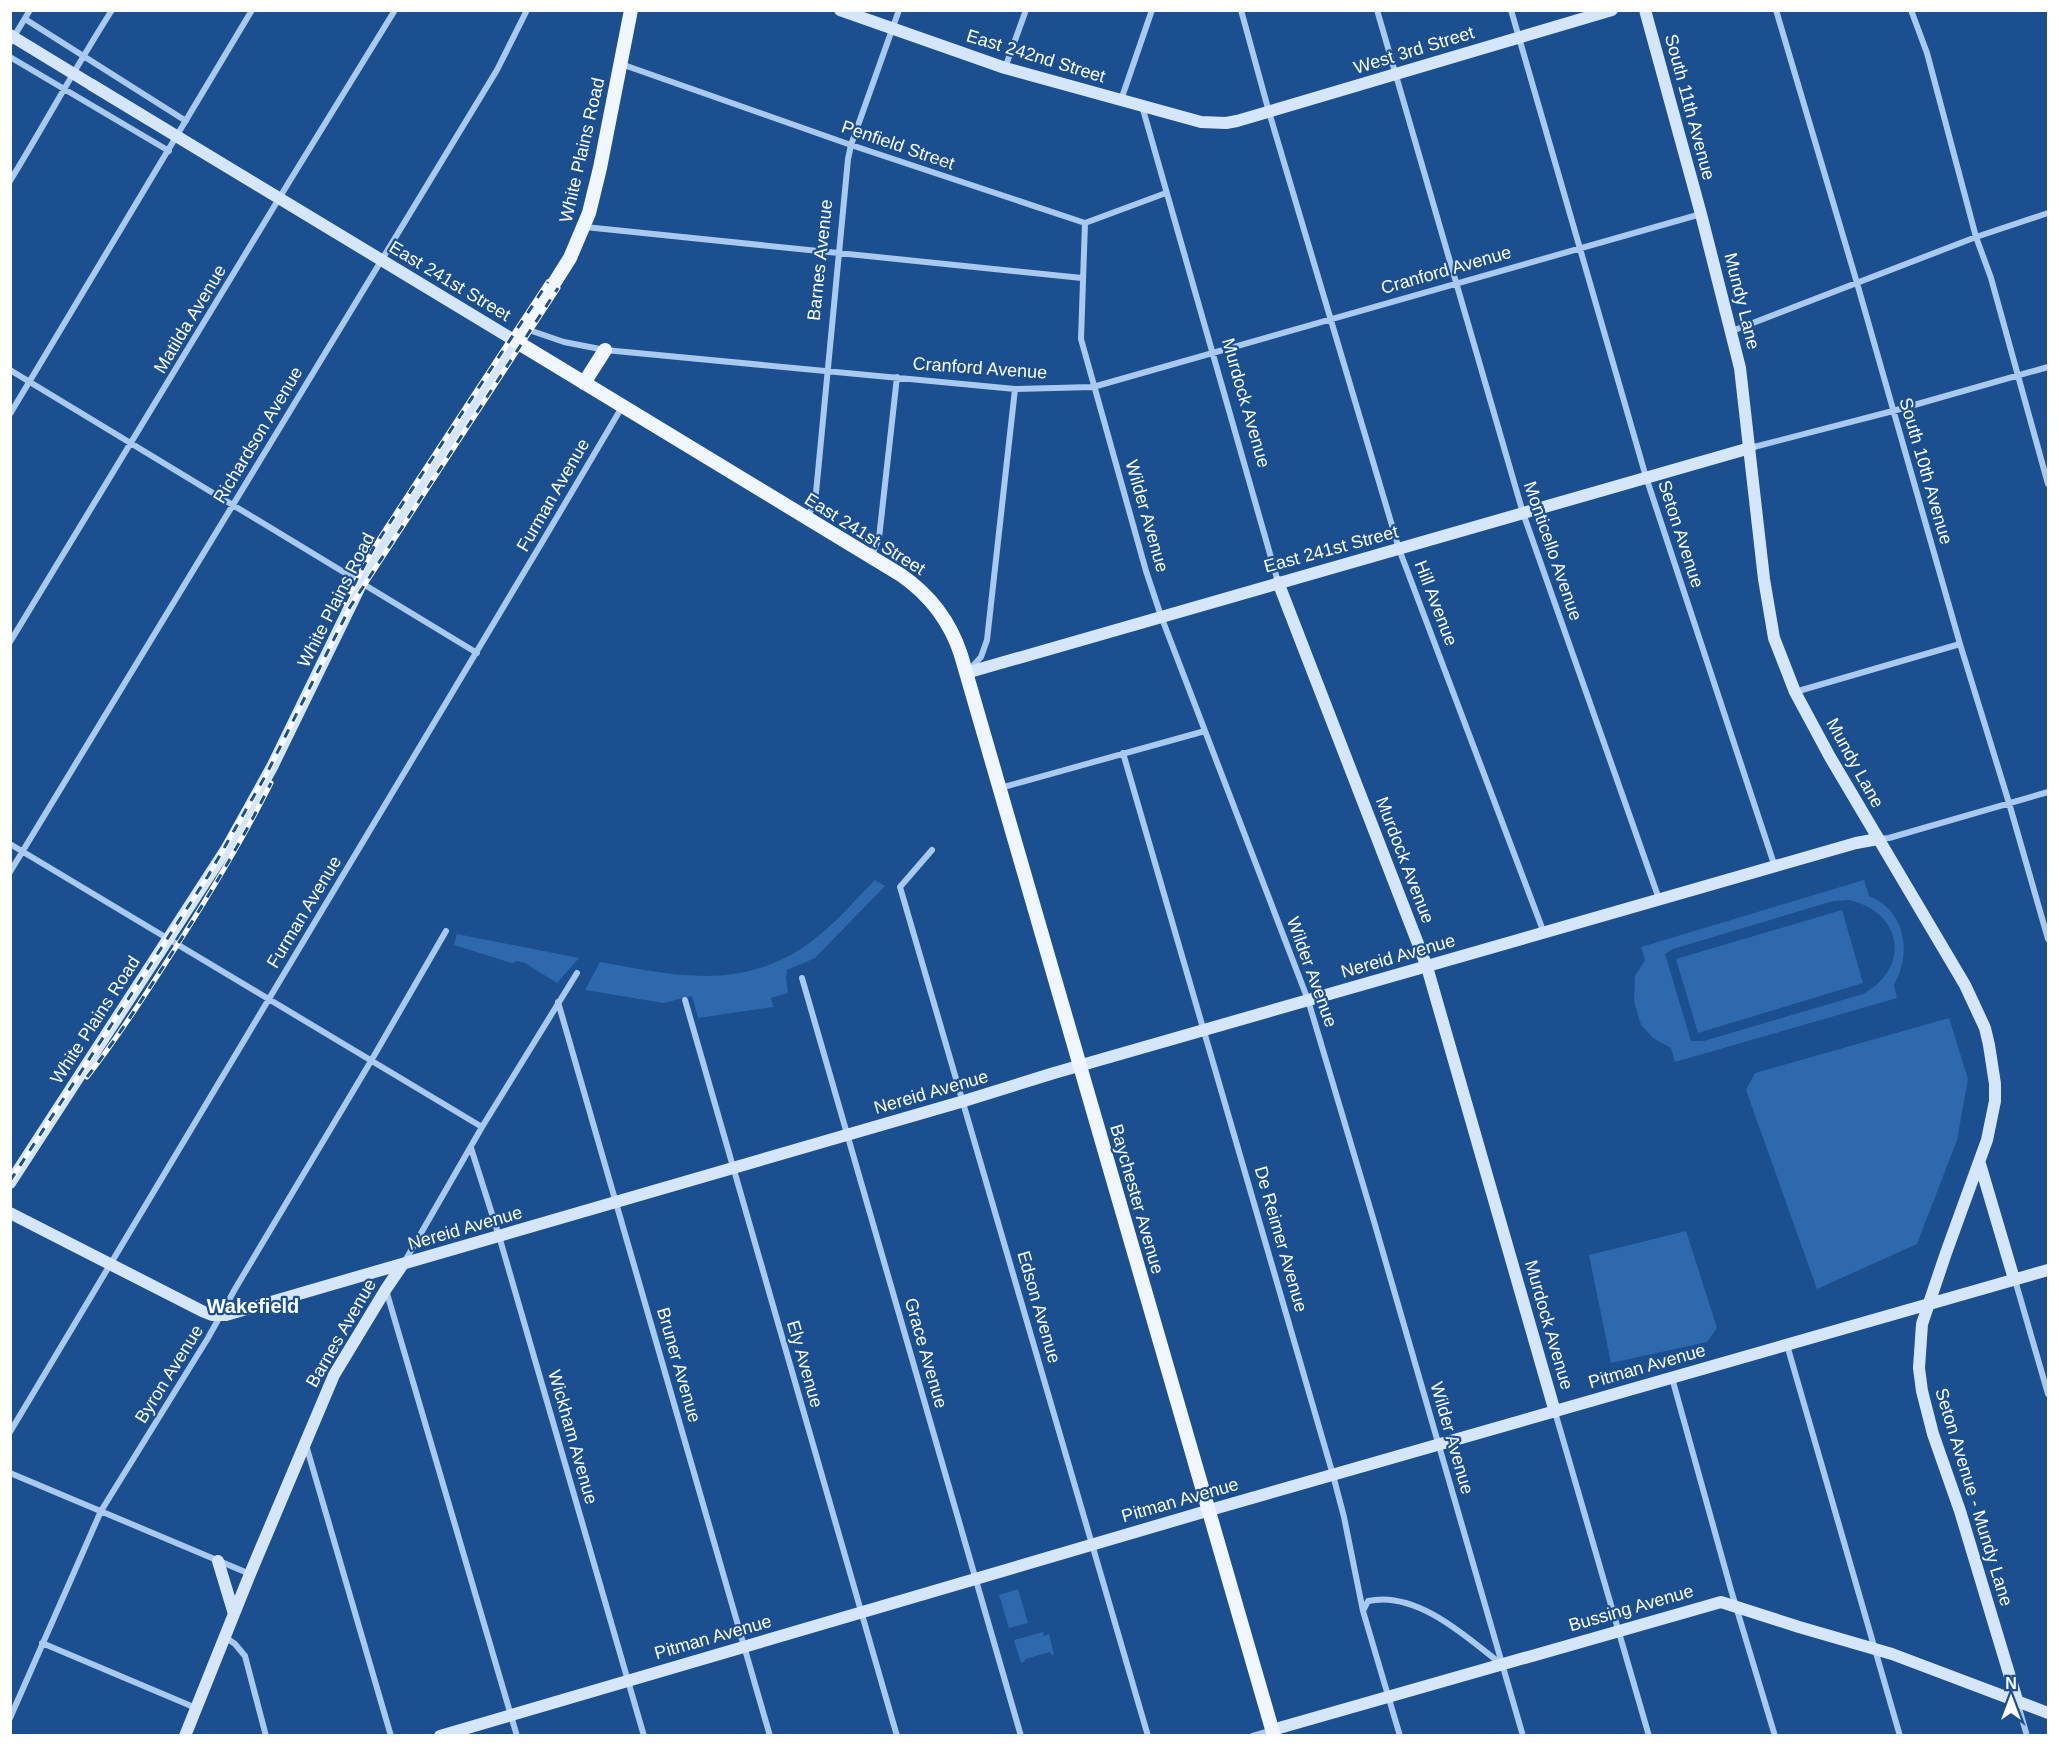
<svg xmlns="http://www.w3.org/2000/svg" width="2059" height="1746" font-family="Arial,sans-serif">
<rect width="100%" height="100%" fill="#1b4f8f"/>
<path fill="#2e69ad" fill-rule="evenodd" d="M 875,880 L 885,886 L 815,958 L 787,970 L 786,978 L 788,993 L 771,998 L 773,1007 L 698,1018 L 692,996 L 663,1003 L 585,990 L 600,962 C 677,976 744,992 812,941 C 835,924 855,900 875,880 Z
M 1864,880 L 1869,896 C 1906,911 1912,953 1894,985 L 1897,998 L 1675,1062 L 1671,1048 L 1653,1038 L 1641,1025 L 1634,1001 L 1635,976 L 1645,960 L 1641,947 ZM 1849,900 C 1903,912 1911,968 1863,994 L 1704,1041 L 1691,1041 L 1665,954 L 1673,949 L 1833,901 Z
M 1842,910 L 1863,983 L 1698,1033 L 1676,959 Z
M 457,934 L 579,958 L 557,983 L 525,963 L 517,961 L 512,963 L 454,945 Z
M 1949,1018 L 1968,1079 L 1957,1140 L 1917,1244 L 1817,1289 L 1746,1090 L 1755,1073 Z
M 1686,1231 L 1717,1328 L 1707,1342 L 1611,1363 L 1589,1255 Z
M 1018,1589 L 1028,1623 L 1009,1628 L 999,1595 Z
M 1043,1632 L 1044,1636 L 1049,1634 L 1054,1654 L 1051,1655 L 1050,1652 L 1025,1659 L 1025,1661 L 1021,1663 L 1014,1640 Z"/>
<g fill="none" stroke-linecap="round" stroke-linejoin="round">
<path stroke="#a9c9ee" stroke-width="6" d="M 1241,10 L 1269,112 L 1399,549 L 1544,933
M 1377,10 L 1523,513 L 1659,899
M 1511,10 L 1646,477 L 1775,867
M 1776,10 L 1857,283 L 1960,644 L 2009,803 L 2048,939
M 1911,10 L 1927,53 L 1976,237 L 1991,278 L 2048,484
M 25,19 L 186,121
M 10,43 L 30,10
M 10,57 L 169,151
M 621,64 L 851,145 L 1085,223 L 1166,193
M 1005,68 L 1026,10
M 1121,100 L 1152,10
M 1142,106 L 1278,582
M 10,181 C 45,124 76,66 112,10
M 1085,223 L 1081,339 L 1146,571 L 1161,616 L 1308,1000 L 1373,1218 L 1523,1736
M 585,227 L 1082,278
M 526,329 L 564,342 L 605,350 L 1015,389 L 1093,387 L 1701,214
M 1732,331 L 1976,237 L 2048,213
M 10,370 L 477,653
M 10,414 L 252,10
M 1750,448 L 1893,411 L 2048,367
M 807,518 L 812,508 L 816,493 L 848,159 L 851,145 L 899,10
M 871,557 L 879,538 L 897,377
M 10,642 L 289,182 L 395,10
M 971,668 L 981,657 L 987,640 L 1015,389
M 1795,692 L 1960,644
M 1123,753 L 1333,1475 L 1344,1517 L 1363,1611 L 1400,1736
M 1000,788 L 1205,731
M 1879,839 L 1889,838 L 2048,792
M 10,844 L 482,1127
M 932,850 L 900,887 L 1148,1736
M 10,872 L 497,70 L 527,10
M 802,978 L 1021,1736
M 685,1000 L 897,1736
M 558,1002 L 770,1736
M 471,1148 L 499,1236 L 644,1736
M 405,1261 L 482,1127 L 577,973
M 2015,1280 L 2048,1394
M 386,1290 L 517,1736
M 1787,1345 L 1900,1736
M 1672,1378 L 1731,1590 L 1775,1736
M 1555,1412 L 1649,1736
M 10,1432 L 544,539 L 622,407
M 306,1445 L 391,1736
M 10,1473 L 250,1574
M 1363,1611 L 1368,1601 C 1416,1590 1467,1637 1501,1664
M 225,1637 L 235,1644 L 245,1656 L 266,1736
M 42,1643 L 196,1708
M 2017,1701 L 2027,1736
M 10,1718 L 101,1511 L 208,1338 L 235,1289 L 371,1061 L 446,931
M 1252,1736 L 1272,1730"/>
<path stroke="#d6e6fa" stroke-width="12" d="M 840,10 L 1005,68 L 1201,122 L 1226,123 L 1237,121 L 1612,10
M 1645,10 L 1701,214 L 1740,368 L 1764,579 L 1774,638 L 1795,692 L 1830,757 L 1965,985 L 1985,1028 L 1989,1045 L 1995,1084 L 1995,1101 L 1987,1140 L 1946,1253 L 1922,1324 L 1919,1368 L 1922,1391 L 1933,1434 L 1960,1511 L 2017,1700
M 1278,582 L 1427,967 L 1555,1412
M 966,673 L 1750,448
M 1980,1164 L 2014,1279
M 10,1183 L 227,848 L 272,767 L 366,574 L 517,342 L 92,85
M 10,1213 L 202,1311 L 212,1315 L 226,1315 L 964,1101 L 1054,1073 L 1856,843 L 1878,839
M 218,1561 L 234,1614
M 1272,1730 L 1721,1602 L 1799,1627 L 1892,1654 L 2048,1713
M 185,1736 L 250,1574 L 334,1375 L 386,1289 L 403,1264
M 440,1736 L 1217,1508 L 2048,1270"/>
<path stroke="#f0f6ff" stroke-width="14" d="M 631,10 L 600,168 L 589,213 L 570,258 L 517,342 L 901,575 C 930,595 950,621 961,655 L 1274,1736
M 584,383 L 605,350"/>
<defs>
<path id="rail" d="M 345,602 L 374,547 L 548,282
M 87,1077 C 115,1041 140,1003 165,964 C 204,904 239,847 271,783
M 10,1181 L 208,876 L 267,773 L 350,607 L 558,288"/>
</defs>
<use href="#rail" stroke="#fff" stroke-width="5"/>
<use href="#rail" stroke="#1b4f8f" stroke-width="3" stroke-dasharray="9" stroke-linecap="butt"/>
<path stroke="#d6e6fa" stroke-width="12" d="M 10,35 L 92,85"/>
</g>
<g text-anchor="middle" stroke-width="4.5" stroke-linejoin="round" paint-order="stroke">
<g font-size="18" fill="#fff" stroke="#1b4f8f">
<text transform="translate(1414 50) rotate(-17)" y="6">West 3rd Street</text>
<text transform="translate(1036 56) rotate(17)" y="6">East 242nd Street</text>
<text transform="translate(1690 107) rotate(75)" y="6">South 11th Avenue</text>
<text transform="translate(898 145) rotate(19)" y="6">Penfield Street</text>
<text transform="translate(582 150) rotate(-77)" y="6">White Plains Road</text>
<text transform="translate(820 260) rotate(-84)" y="6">Barnes Avenue</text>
<text transform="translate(1446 270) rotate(-16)" y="6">Cranford Avenue</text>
<text transform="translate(450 281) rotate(31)" y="6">East 241st Street</text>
<text transform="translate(1742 301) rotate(76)" y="6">Mundy Lane</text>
<text transform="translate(190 319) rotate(-59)" y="6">Matilda Avenue</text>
<text transform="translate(980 368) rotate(4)" y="6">Cranford Avenue</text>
<text transform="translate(1246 403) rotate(74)" y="6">Murdock Avenue</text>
<text transform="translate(258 435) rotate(-59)" y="6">Richardson Avenue</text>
<text transform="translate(1926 471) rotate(74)" y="6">South 10th Avenue</text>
<text transform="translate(553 495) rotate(-60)" y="6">Furman Avenue</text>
<text transform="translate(1147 516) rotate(74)" y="6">Wilder Avenue</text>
<text transform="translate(865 534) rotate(32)" y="6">East 241st Street</text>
<text transform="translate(1681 534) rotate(72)" y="6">Seton Avenue</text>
<text transform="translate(1331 549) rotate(-15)" y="6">East 241st Street</text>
<text transform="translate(1553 551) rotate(71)" y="6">Monticello Avenue</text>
<text transform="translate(336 600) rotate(-63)" y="6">White Plains Road</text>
<text transform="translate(1436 603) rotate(69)" y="6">Hill Avenue</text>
<text transform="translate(1855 763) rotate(61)" y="6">Mundy Lane</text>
<text transform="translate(1405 860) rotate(69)" y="6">Murdock Avenue</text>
<text transform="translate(304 912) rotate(-59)" y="6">Furman Avenue</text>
<text transform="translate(1398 956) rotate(-16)" y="6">Nereid Avenue</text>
<text transform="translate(1312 972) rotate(70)" y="6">Wilder Avenue</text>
<text transform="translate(95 1020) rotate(-57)" y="6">White Plains Road</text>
<text transform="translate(931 1092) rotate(-16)" y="6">Nereid Avenue</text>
<text transform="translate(1137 1199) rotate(74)" y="6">Baychester Avenue</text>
<text transform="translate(465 1228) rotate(-16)" y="6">Nereid Avenue</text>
<text transform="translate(1281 1239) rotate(74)" y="6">De Reimer Avenue</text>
<text transform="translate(1039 1307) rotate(74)" y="6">Edson Avenue</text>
<text transform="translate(1549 1325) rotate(74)" y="6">Murdock Avenue</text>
<text transform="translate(341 1333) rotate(-60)" y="6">Barnes Avenue</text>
<text transform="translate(926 1353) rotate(74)" y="6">Grace Avenue</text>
<text transform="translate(805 1364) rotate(74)" y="6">Ely Avenue</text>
<text transform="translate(679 1365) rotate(74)" y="6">Bruner Avenue</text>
<text transform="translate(1647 1366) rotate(-16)" y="6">Pitman Avenue</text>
<text transform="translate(169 1374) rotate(-58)" y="6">Byron Avenue</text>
<text transform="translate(573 1437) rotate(74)" y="6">Wickham Avenue</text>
<text transform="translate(1452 1438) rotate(74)" y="6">Wilder Avenue</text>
<text transform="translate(1974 1497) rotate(73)" y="6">Seton Avenue - Mundy Lane</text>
<text transform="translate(1180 1500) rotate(-16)" y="6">Pitman Avenue</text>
<text transform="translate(1631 1608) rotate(-16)" y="6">Bussing Avenue</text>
<text transform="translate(713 1637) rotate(-16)" y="6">Pitman Avenue</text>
</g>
<g font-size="20" font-weight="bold" fill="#fff" stroke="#1b4f8f">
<text x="253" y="1313">Wakefield</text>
</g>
</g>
<rect width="2059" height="1746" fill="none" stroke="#ffffff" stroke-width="24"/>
<g transform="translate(2011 1698)" stroke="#1b4f8f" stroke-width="4.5" paint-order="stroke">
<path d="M0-4.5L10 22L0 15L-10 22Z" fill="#ffffff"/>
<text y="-9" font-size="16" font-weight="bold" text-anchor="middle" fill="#ffffff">N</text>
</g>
</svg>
